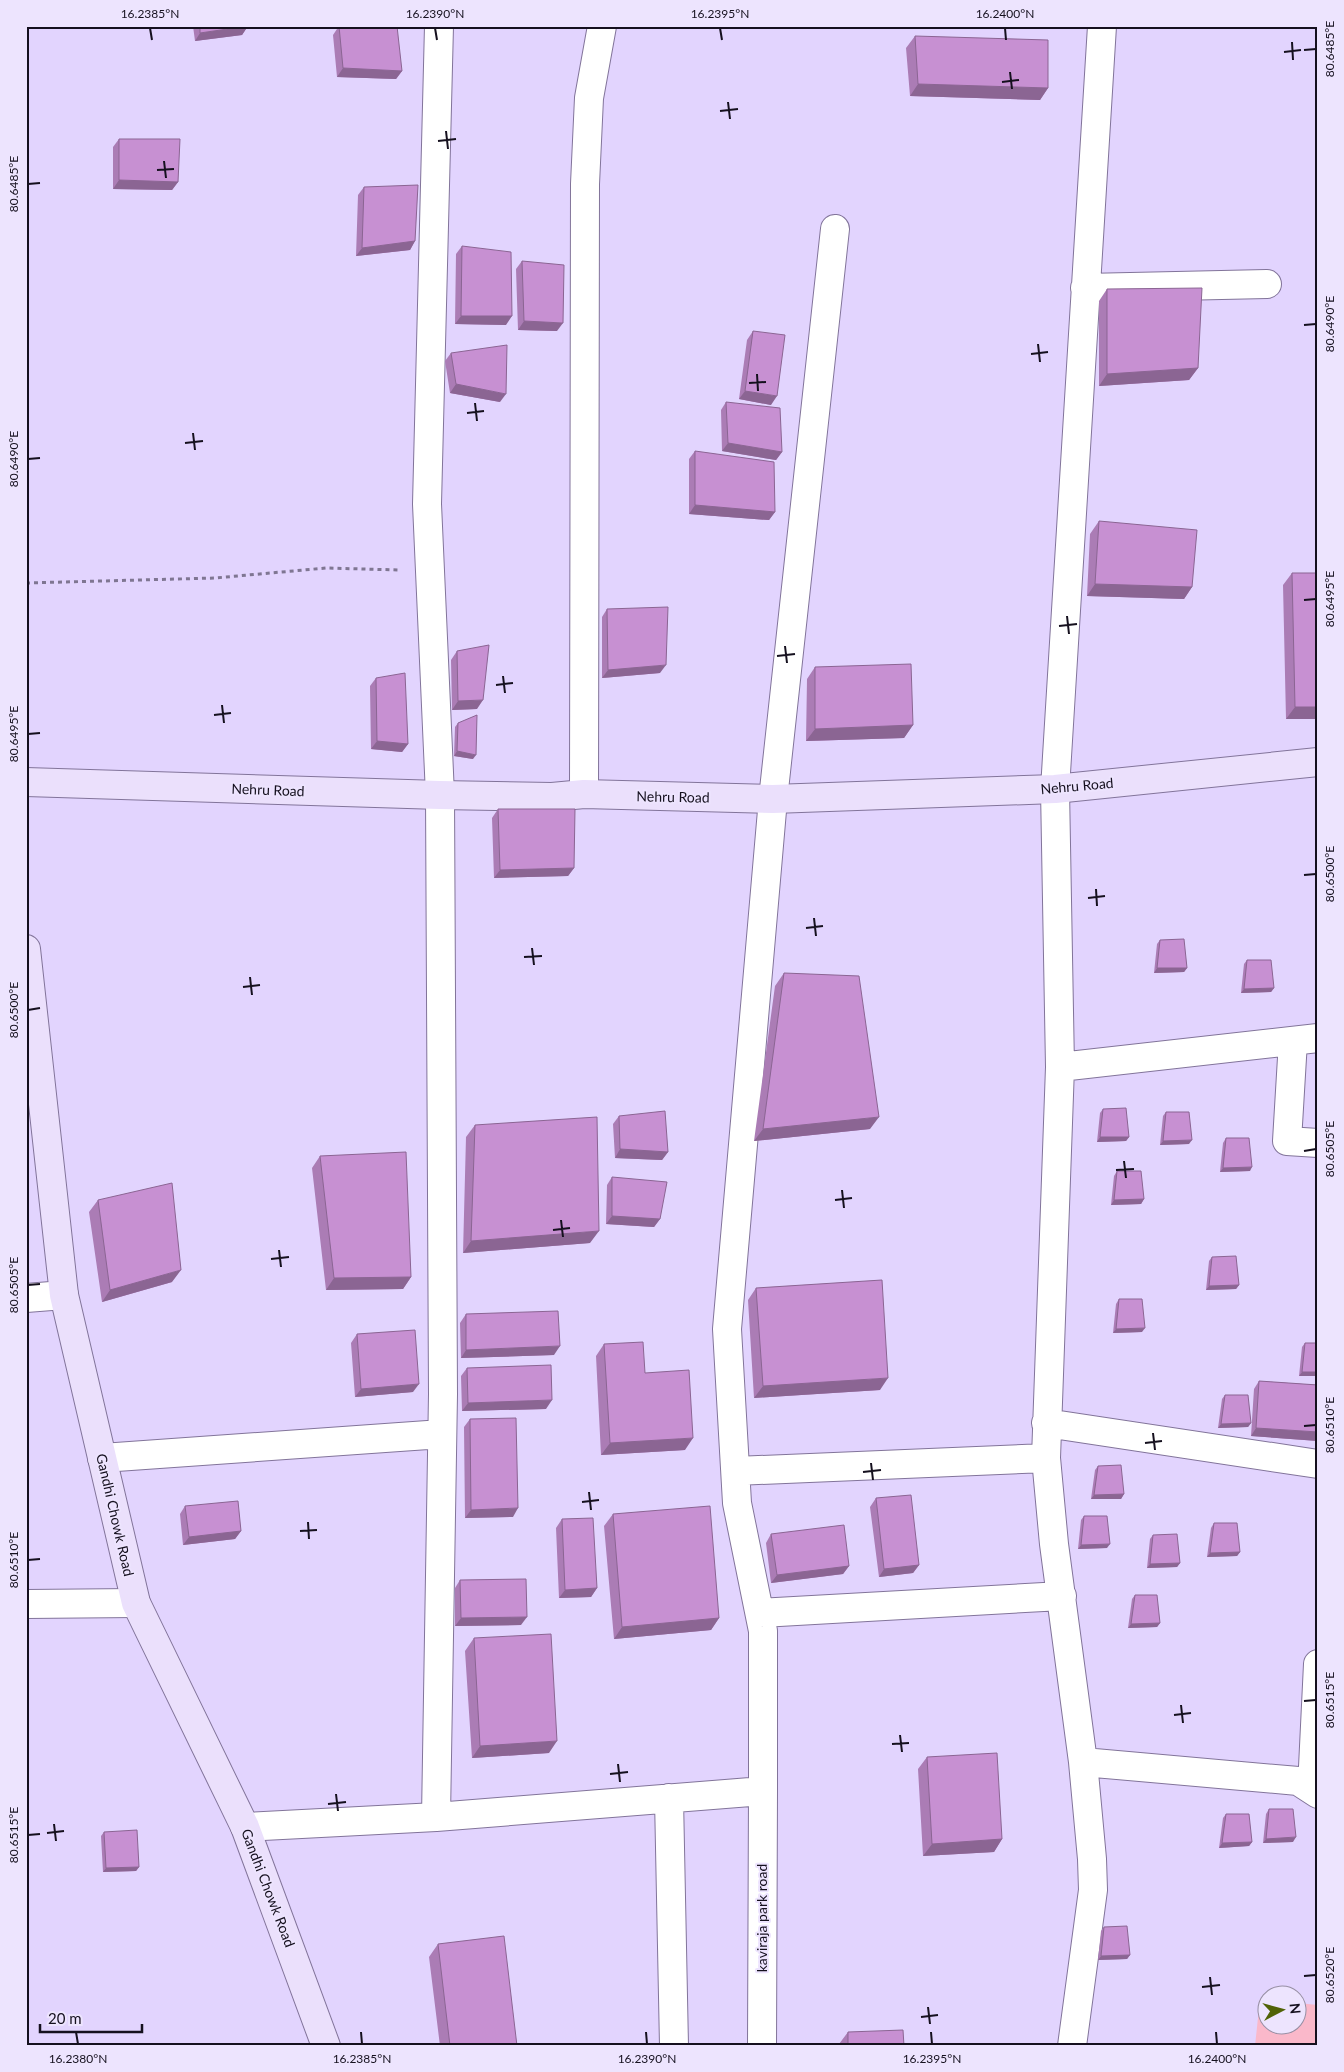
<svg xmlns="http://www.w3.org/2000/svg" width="1344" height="2072" font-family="Lato,sans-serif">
<rect width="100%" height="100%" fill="#e2d4fe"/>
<path fill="#fab8ca" d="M 1260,1999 L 1266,1999 L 1266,2024 L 1296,2024 L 1297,2003 L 1318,2005 L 1318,2046 L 1255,2046 Z"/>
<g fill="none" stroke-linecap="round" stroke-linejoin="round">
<defs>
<path id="minor" d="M 1085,288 L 1267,284
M 584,794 L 585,184 L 589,98 L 602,26
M 1293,1041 L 1287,1141 L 1318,1143
M 1060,1067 L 1318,1038
M 26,1298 L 64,1295
M 1046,1423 L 1318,1464
M 102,1458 L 442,1434
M 736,1471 L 1046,1458
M 26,1604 L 136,1603
M 760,1613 L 1062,1596
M 1083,1762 L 1298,1781 L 1318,1794
M 1312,1788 L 1318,1664
M 669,1798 L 674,2046
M 436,1817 L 763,1791 L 763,1631 L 737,1503 L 727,1329 L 773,799 L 835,229
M 245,1827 L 436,1817 L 443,1394 L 440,795 L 427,504 L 439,26
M 762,2046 L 763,1791
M 1072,2046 L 1093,1890 L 1092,1859 L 1083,1762 L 1054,1544 L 1046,1458 L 1060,1067 L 1055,789 L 1102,26"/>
<path id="secondary" d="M 26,782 L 440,795 L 552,797 L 584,794 L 773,799 L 1055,789 L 1318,762
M 26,949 L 64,1295 L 136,1603 L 245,1827 L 326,2046"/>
</defs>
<use href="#minor" stroke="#82749a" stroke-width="30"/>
<use href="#secondary" stroke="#82749a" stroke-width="30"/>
<path stroke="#7f7692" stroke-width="3" stroke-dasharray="4 4" stroke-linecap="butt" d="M 26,583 L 215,578 L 326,568 L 400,570"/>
<use href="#minor" stroke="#fff" stroke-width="28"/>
<use href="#secondary" stroke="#ebe0fc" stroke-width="28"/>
</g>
<path fill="#ab7cb5" d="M 193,26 L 248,26 L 242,35 L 195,41 Z
M 339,26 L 402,71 L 396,79 L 337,77 L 333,35 Z
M 915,36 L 1048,88 L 1040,100 L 910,96 L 906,48 Z
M 119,139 L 178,182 L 172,190 L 113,189 L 113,147 Z
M 364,187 L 415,241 L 410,250 L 356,256 L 358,195 Z
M 462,246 L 506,325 L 455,324 L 456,254 Z
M 522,261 L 557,331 L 518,330 L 516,269 Z
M 1107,289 L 1198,368 L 1189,380 L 1099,386 L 1099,301 Z
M 753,331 L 771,405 L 739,399 L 747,340 Z
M 451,353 L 500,402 L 450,393 L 445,361 Z
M 726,402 L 782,452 L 776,460 L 722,451 L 721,410 Z
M 695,451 L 775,512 L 769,520 L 689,514 L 689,459 Z
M 1099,521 L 1192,587 L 1184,599 L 1087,596 L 1090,534 Z
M 1292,573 L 1318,719 L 1286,719 L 1283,585 Z
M 607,609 L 660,673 L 602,678 L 602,617 Z
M 457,651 L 477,709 L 452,710 L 451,660 Z
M 815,667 L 913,725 L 904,738 L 806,741 L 807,679 Z
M 376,678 L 408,744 L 402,752 L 371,749 L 370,686 Z
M 458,723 L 473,759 L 454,756 L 455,727 Z
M 498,809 L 574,868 L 568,876 L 494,878 L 492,818 Z
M 1160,940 L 1187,968 L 1184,972 L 1154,973 L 1157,944 Z
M 1247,960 L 1274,988 L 1271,992 L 1241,993 L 1244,964 Z
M 784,973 L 870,1129 L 754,1141 L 775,986 Z
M 1103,1109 L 1129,1137 L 1126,1141 L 1097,1142 L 1100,1113 Z
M 1166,1112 L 1189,1144 L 1160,1145 L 1163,1116 Z
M 619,1116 L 668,1152 L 662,1160 L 615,1158 L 613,1124 Z
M 475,1125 L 590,1243 L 463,1253 L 466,1137 Z
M 1226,1138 L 1250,1171 L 1220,1172 L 1223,1143 Z
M 320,1156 L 411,1277 L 403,1289 L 326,1290 L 312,1168 Z
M 1117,1171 L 1144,1199 L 1141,1204 L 1111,1205 L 1114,1176 Z
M 612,1177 L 660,1219 L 654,1227 L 606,1224 L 607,1185 Z
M 98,1200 L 172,1282 L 102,1302 L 89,1212 Z
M 1212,1257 L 1239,1285 L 1236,1289 L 1206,1290 L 1209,1261 Z
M 756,1288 L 880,1390 L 754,1398 L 748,1300 Z
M 1119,1299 L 1142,1332 L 1113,1333 L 1116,1304 Z
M 466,1314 L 554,1355 L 461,1358 L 460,1323 Z
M 357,1334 L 413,1392 L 355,1397 L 351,1343 Z
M 1305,1343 L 1318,1343 L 1318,1376 L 1299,1376 L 1302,1347 Z
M 604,1344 L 645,1373 L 685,1450 L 601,1455 L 596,1356 Z
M 467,1368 L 546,1409 L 462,1411 L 461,1376 Z
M 1259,1381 L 1318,1385 L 1318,1441 L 1251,1436 L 1254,1389 Z
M 1225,1395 L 1251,1423 L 1248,1427 L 1218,1428 L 1222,1399 Z
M 470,1419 L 513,1517 L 465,1518 L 464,1427 Z
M 1098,1466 L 1124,1494 L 1121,1499 L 1091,1499 L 1095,1470 Z
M 876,1498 L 919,1565 L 913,1573 L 879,1577 L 870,1507 Z
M 185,1506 L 241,1531 L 235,1539 L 183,1545 L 180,1514 Z
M 613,1514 L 719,1618 L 711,1630 L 614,1639 L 604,1526 Z
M 1084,1516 L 1107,1548 L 1078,1549 L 1081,1520 Z
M 562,1519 L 597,1588 L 591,1597 L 559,1598 L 556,1528 Z
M 1214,1523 L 1240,1552 L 1237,1556 L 1207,1557 L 1211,1528 Z
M 771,1534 L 849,1566 L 843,1574 L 771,1583 L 766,1543 Z
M 1153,1535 L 1180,1563 L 1177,1567 L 1147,1568 L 1150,1539 Z
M 460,1580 L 521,1625 L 455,1626 L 455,1588 Z
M 1135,1595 L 1160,1623 L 1157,1627 L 1128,1628 L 1132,1599 Z
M 474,1638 L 549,1753 L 472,1758 L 465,1651 Z
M 927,1757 L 1002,1839 L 994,1852 L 923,1856 L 918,1769 Z
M 1269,1809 L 1293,1842 L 1263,1843 L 1266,1814 Z
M 1226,1814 L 1252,1842 L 1249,1846 L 1219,1848 L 1223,1818 Z
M 104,1832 L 139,1867 L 136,1871 L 103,1872 L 101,1836 Z
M 1104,1927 L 1130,1955 L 1127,1959 L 1098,1960 L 1101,1931 Z
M 438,1944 L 517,2046 L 440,2046 L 429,1957 Z
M 848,2032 L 904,2046 L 839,2046 L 839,2044 Z"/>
<path fill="#8b6593" d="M 248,26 L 242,35 L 195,41 L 200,33 Z
M 343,68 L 402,71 L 396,79 L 337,77 Z
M 918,84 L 1048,88 L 1040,100 L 910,96 Z
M 119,180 L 178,182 L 172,190 L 113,189 Z
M 415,241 L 410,250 L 356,256 L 362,248 Z
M 461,316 L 512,316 L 506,325 L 455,324 Z
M 524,321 L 563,323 L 557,331 L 518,330 Z
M 1198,368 L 1189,380 L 1099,386 L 1107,374 Z
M 456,384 L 506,394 L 500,402 L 450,393 Z
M 745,391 L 777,396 L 771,405 L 739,399 Z
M 728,443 L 782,452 L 776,460 L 722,451 Z
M 695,505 L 775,512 L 769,520 L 689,514 Z
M 1095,584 L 1192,587 L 1184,599 L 1087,596 Z
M 666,665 L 660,673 L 602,678 L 608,670 Z
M 483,700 L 477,709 L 452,710 L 458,701 Z
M 1295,707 L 1318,707 L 1318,719 L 1286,719 Z
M 913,725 L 904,738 L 806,741 L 815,729 Z
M 377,741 L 408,744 L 402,752 L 371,749 Z
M 457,751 L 476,755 L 473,759 L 454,756 Z
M 574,868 L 568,876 L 494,878 L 500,870 Z
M 1157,968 L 1187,968 L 1184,972 L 1154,973 Z
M 1274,988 L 1271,992 L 1241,993 L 1244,989 Z
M 879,1117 L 870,1129 L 754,1141 L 763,1129 Z
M 1100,1137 L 1129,1137 L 1126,1141 L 1097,1142 Z
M 1192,1140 L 1189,1144 L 1160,1145 L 1163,1141 Z
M 620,1149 L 668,1152 L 662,1160 L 615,1158 Z
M 1252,1167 L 1250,1171 L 1220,1172 L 1223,1168 Z
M 1144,1199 L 1141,1204 L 1111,1205 L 1114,1200 Z
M 612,1216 L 660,1219 L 654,1227 L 606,1224 Z
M 599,1231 L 590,1243 L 463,1253 L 471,1241 Z
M 181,1270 L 172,1282 L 102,1302 L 110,1290 Z
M 411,1277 L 403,1289 L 326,1290 L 334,1278 Z
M 1239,1285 L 1236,1289 L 1206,1290 L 1209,1286 Z
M 1145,1328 L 1142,1332 L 1113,1333 L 1116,1329 Z
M 560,1346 L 554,1355 L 461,1358 L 466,1350 Z
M 1302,1372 L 1318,1372 L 1318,1376 L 1299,1376 Z
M 888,1378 L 880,1390 L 754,1398 L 763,1386 Z
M 419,1384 L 413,1392 L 355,1397 L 361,1389 Z
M 552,1400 L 546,1409 L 462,1411 L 468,1403 Z
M 1251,1423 L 1248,1427 L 1218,1428 L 1221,1424 Z
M 1256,1428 L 1318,1432 L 1318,1441 L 1251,1436 Z
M 693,1438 L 685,1450 L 601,1455 L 610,1443 Z
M 1124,1494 L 1121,1499 L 1091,1499 L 1094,1495 Z
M 518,1508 L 513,1517 L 465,1518 L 471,1510 Z
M 241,1531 L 235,1539 L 183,1545 L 189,1537 Z
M 1110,1544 L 1107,1548 L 1078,1549 L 1081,1545 Z
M 1240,1552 L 1237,1556 L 1207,1557 L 1210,1553 Z
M 1180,1563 L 1177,1567 L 1147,1568 L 1150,1564 Z
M 919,1565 L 913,1573 L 879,1577 L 884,1569 Z
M 849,1566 L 843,1574 L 771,1583 L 777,1575 Z
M 597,1588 L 591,1597 L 559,1598 L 565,1590 Z
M 527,1617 L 521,1625 L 455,1626 L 461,1618 Z
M 719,1618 L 711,1630 L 614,1639 L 622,1627 Z
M 1160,1623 L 1157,1627 L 1128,1628 L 1131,1624 Z
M 557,1741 L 549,1753 L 472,1758 L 480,1746 Z
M 1296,1837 L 1293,1842 L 1263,1843 L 1266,1839 Z
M 1002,1839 L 994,1852 L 923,1856 L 932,1844 Z
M 1252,1842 L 1249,1846 L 1219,1848 L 1222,1843 Z
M 139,1867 L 136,1871 L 103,1872 L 106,1868 Z
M 1130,1955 L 1127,1959 L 1098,1960 L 1101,1956 Z"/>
<path fill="#c790d2" stroke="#8b6593" d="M 200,26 L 248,26 L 200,33 Z
M 339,26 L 397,26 L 402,71 L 343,68 Z
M 915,36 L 1048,40 L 1048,88 L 918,84 Z
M 119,139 L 180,139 L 178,182 L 119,180 Z
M 418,185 L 415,241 L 362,248 L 364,187 Z
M 462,246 L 511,252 L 512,316 L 461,316 Z
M 522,261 L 564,265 L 563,323 L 524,321 Z
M 1202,288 L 1198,368 L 1107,374 L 1107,289 Z
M 753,331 L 785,335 L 777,396 L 745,391 Z
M 507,345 L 506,394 L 456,384 L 451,353 Z
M 726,402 L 780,408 L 782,452 L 728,443 Z
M 695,451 L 774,462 L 775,512 L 695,505 Z
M 1099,521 L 1197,530 L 1192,587 L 1095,584 Z
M 1292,573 L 1318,573 L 1318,707 L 1295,707 Z
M 668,607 L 666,665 L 608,670 L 607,609 Z
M 489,645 L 483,700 L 458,701 L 457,651 Z
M 911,664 L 913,725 L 815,729 L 815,667 Z
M 405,673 L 408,744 L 377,741 L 376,678 Z
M 477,715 L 476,755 L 457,751 L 458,723 Z
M 498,809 L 575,809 L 574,868 L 500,870 Z
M 1184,939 L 1187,968 L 1157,968 L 1160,940 Z
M 1247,960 L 1271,960 L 1274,988 L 1244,989 Z
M 784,973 L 859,976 L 879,1117 L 763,1129 Z
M 1126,1108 L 1129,1137 L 1100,1137 L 1103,1109 Z
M 665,1111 L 668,1152 L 620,1149 L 619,1116 Z
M 1166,1112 L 1189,1112 L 1192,1140 L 1163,1141 Z
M 597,1117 L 599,1231 L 471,1241 L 475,1125 Z
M 1226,1138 L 1249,1138 L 1252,1167 L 1223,1168 Z
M 406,1152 L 411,1277 L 334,1278 L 320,1156 Z
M 1117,1171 L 1141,1171 L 1144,1199 L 1114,1200 Z
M 612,1177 L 667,1182 L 660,1219 L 612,1216 Z
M 172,1183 L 181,1270 L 110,1290 L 98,1200 Z
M 1236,1256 L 1239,1285 L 1209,1286 L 1212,1257 Z
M 882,1280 L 888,1378 L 763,1386 L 756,1288 Z
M 1119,1299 L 1142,1299 L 1145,1328 L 1116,1329 Z
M 558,1311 L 560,1346 L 466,1350 L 466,1314 Z
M 415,1330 L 419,1384 L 361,1389 L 357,1334 Z
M 643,1342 L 645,1373 L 689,1370 L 693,1438 L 610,1443 L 604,1344 Z
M 1305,1343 L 1318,1343 L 1318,1372 L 1302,1372 Z
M 551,1365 L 552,1400 L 468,1403 L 467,1368 Z
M 1259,1381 L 1318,1385 L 1318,1432 L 1256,1428 Z
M 1225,1395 L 1248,1395 L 1251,1423 L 1221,1424 Z
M 516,1418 L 518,1508 L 471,1510 L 470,1419 Z
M 1121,1465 L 1124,1494 L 1094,1495 L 1098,1466 Z
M 911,1495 L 919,1565 L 884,1569 L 876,1498 Z
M 238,1501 L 241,1531 L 189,1537 L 185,1506 Z
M 710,1506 L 719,1618 L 622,1627 L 613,1514 Z
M 1084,1516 L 1107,1516 L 1110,1544 L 1081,1545 Z
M 593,1518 L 597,1588 L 565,1590 L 562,1519 Z
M 1214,1523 L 1237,1523 L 1240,1552 L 1210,1553 Z
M 844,1525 L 849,1566 L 777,1575 L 771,1534 Z
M 1177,1534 L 1180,1563 L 1150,1564 L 1153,1535 Z
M 526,1579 L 527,1617 L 461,1618 L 460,1580 Z
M 1135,1595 L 1157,1595 L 1160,1623 L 1131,1624 Z
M 551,1634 L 557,1741 L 480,1746 L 474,1638 Z
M 997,1753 L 1002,1839 L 932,1844 L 927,1757 Z
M 1269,1809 L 1293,1809 L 1296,1837 L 1266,1839 Z
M 1226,1814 L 1249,1814 L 1252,1842 L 1222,1843 Z
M 137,1830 L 139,1867 L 106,1868 L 104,1832 Z
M 1127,1926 L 1130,1955 L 1101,1956 L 1104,1927 Z
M 504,1936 L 517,2046 L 450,2046 L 438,1944 Z
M 903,2030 L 904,2046 L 848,2046 L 848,2032 Z"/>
<path fill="none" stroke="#15101e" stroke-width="2" d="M 150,28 L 152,40M 435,28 L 437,40M 720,28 L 722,40M 1005,28 L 1006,40M 1292,42 L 1293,60M 1304,50 L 1316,49M 1284,52 L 1301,50M 1010,72 L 1012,89M 1002,82 L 1019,80M 728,102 L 730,119M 720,111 L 738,109M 446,131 L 448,149M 438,141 L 456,139M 164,161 L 166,178M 157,170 L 174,169M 28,184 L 40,183M 1304,325 L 1316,324M 1038,344 L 1040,362M 1031,354 L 1048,352M 757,374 L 758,391M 749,383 L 766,382M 475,403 L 477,421M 467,413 L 484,411M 193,433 L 195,450M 185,443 L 203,441M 28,459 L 40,458M 1304,600 L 1316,599M 1067,616 L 1069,634M 1059,626 L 1077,624M 785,646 L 787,663M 777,656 L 795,654M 503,676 L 505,693M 496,685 L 513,683M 222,705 L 224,723M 214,715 L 231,713M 28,734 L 40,733M 1304,875 L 1316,874M 1096,889 L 1097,906M 1088,898 L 1105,896M 814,918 L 816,936M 806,928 L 823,926M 532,948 L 534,965M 524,957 L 542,956M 250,977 L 252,995M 243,987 L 260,985M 28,1010 L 40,1008M 1304,1151 L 1316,1149M 1124,1161 L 1126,1178M 1116,1170 L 1134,1169M 842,1190 L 844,1208M 835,1200 L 852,1198M 561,1220 L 563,1237M 553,1230 L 570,1228M 279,1250 L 281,1267M 271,1259 L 289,1257M 28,1285 L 40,1284M 1304,1426 L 1316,1425M 1153,1433 L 1155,1450M 1145,1443 L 1162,1441M 871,1463 L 873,1480M 863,1472 L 881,1470M 589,1492 L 591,1510M 582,1502 L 599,1500M 308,1522 L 309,1539M 300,1531 L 317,1530M 28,1560 L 40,1559M 1304,1701 L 1316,1700M 1181,1705 L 1183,1723M 1174,1715 L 1191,1713M 900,1735 L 902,1752M 892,1744 L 909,1743M 618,1764 L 620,1782M 610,1774 L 628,1772M 336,1794 L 338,1811M 328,1804 L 346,1802M 54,1824 L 56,1841M 47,1833 L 64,1831M 28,1835 L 40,1834M 1304,1976 L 1316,1975M 1210,1977 L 1212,1995M 1202,1987 L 1220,1985M 928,2007 L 930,2024M 921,2017 L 938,2015M 76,2032 L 78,2044M 361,2032 L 362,2044M 646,2032 L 647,2044M 931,2032 L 932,2044M 1216,2032 L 1217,2044"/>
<g text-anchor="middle" stroke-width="4" stroke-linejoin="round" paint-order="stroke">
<g font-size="14" fill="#15101e" stroke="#ede4fe">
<text transform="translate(1077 786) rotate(-5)" y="5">Nehru Road</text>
<text transform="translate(268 790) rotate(2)" y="5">Nehru Road</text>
<text transform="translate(673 797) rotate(1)" y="5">Nehru Road</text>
<text transform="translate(115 1515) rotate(77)" y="5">Gandhi Chowk Road</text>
<text transform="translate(268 1888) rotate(69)" y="5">Gandhi Chowk Road</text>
<text transform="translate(762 1918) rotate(-90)" y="5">kaviraja park road</text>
</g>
</g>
<rect width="1344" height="2072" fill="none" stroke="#ede4fe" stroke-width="55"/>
<g transform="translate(1282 2010) rotate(84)"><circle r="24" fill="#ede4fe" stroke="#978fa4"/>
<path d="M0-4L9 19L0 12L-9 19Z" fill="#516207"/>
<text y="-8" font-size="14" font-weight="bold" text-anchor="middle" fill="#15101e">N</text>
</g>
<path d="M40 2024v8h102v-8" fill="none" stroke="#15101e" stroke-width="2.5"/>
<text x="48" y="2024" font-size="15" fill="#15101e" stroke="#ede4fe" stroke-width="4" paint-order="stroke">20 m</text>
<rect x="28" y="28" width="1288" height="2016" fill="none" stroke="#15101e" stroke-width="2"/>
<g font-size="12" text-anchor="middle" fill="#15101e">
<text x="150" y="18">16.2385°N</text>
<text x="435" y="18">16.2390°N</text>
<text x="720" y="18">16.2395°N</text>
<text x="1005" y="18">16.2400°N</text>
<text transform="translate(1330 49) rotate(-90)" y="4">80.6485°E</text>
<text transform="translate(14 184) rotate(-90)" y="4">80.6485°E</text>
<text transform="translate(1330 324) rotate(-90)" y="4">80.6490°E</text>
<text transform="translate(14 459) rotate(-90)" y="4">80.6490°E</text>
<text transform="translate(1330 599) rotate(-90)" y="4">80.6495°E</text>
<text transform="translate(14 734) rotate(-90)" y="4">80.6495°E</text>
<text transform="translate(1330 874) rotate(-90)" y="4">80.6500°E</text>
<text transform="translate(14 1010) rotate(-90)" y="4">80.6500°E</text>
<text transform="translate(1330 1149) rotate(-90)" y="4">80.6505°E</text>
<text transform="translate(14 1285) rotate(-90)" y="4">80.6505°E</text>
<text transform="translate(1330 1425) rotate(-90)" y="4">80.6510°E</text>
<text transform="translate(14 1560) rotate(-90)" y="4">80.6510°E</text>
<text transform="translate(1330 1700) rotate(-90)" y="4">80.6515°E</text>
<text transform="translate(14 1835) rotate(-90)" y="4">80.6515°E</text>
<text transform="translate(1330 1975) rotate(-90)" y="4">80.6520°E</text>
<text x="78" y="2063">16.2380°N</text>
<text x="362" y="2063">16.2385°N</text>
<text x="647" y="2063">16.2390°N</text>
<text x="932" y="2063">16.2395°N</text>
<text x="1217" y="2063">16.2400°N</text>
</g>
</svg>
